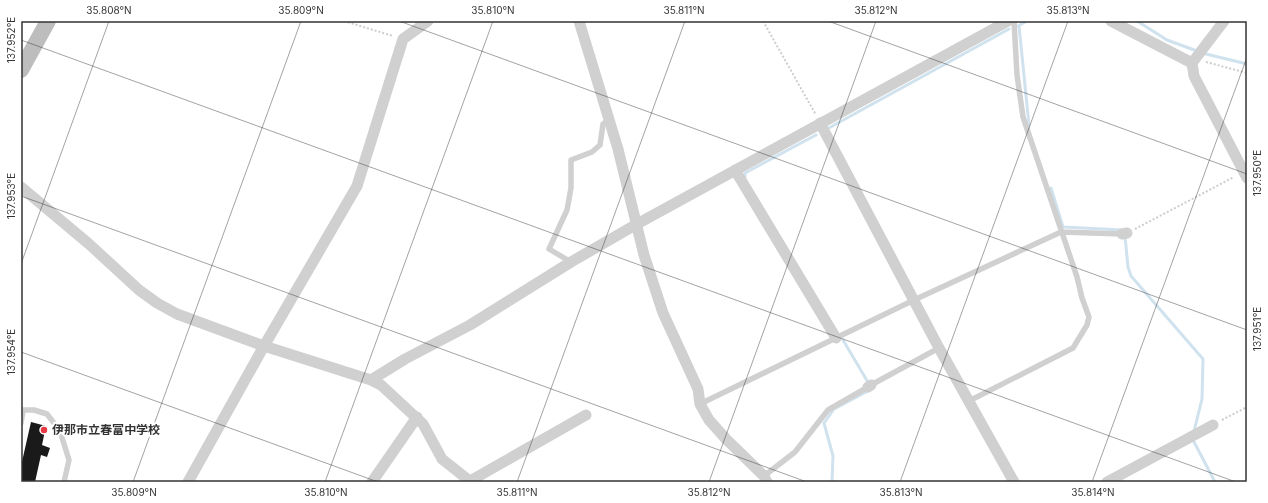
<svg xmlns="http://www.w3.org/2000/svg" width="1268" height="503" font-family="Inter,'Noto Sans JP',sans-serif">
<rect width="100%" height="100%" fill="#fff"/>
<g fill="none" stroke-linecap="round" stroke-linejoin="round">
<path stroke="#cfe2ee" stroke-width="3" d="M 1137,21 L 1167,40 L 1197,51
M 1018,26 L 1027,21
M 1019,26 L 1029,125
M 1202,53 L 1247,64
M 827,129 L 1009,29
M 745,177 L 745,173 L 816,135
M 1051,188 L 1063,227 L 1122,230
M 1125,236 L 1128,267 L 1131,276 L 1203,359 L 1202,399 L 1194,431
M 843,340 L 869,384
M 1193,440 L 1215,482
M 832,482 L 833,456 L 824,423 L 834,409 L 870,390"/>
</g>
<path fill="#1a1a1a" d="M 31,422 L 46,426 L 42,445 L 50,448 L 47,457 L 41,455 L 35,482 L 21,482 L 21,466 Z"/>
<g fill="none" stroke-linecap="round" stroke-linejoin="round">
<path stroke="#cdcdcd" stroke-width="2" stroke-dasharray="2 2" stroke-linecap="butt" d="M 344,21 L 393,36
M 763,21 L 816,115
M 1206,62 L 1247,73
M 1135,229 L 1234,177
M 1222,420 L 1247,407"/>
<path stroke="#d0d0d0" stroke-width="5.5" d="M 571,262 L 549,249 L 567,210 L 571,188 L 571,160 L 592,152 L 600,145 L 603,124 L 609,120
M 871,385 L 939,348
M 969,401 L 1073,348 L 1087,325 L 1089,317 L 1082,298 L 1077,277 L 1023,117 L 1017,75 L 1014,21
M 700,404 L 914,300 L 1061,232 L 1122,234
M 21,410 L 34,410 L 47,414 L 60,431 L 69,460 L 64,482
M 21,423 L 23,411
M 764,476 L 795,452 L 828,410 L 868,387"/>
<path stroke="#d0d0d0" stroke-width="11" d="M 579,21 L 618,149 L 644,255 L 663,313 L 698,389 L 700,404 L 709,420 L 726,439 L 764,476 L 767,482
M 1111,21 L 1192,63
M 1224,21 L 1192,63 L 1194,76 L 1247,178
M 820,123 L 939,348 L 1014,482
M 735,170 L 836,338
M 21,187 L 89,244 L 139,290 L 157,303 L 177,314 L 264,346 L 371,380 L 381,385 L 423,424 L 442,459 L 471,482
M 1122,234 L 1127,233
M 371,380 L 405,359 L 470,325 L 571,262 L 637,224 L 1008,21
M 868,387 L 871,385
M 470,481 L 586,415
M 188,482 L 264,346 L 357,186 L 403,39 L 428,21
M 372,482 L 417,417
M 1107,482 L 1213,425"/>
<path stroke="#bdbdbd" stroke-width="16" d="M 21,70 L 48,21"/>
</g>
<path fill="none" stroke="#333" stroke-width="1" stroke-opacity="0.45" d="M 399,21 L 1247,330M 828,21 L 1247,174M 21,40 L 1236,482M 21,196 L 807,482M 21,264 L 109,21M 21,352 L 378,482M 133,482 L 301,21M 325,482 L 493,21M 517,482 L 685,21M 709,482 L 876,21M 900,482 L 1068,21M 1092,482 L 1247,57"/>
<circle fill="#e63946" stroke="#fff" stroke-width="1.5" cx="44" cy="430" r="4"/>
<g text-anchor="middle" stroke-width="4" stroke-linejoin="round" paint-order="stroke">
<g font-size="12" font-weight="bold" fill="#333" stroke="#fff" text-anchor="start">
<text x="52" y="434">伊那市立春富中学校</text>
</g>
</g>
<rect width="1268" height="503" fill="none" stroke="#ffffff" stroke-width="44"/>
<rect x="22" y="22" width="1224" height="459" fill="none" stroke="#333" stroke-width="1.5"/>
<g font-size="10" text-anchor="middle" fill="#333">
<text x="109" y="14">35.808°N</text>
<text x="301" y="14">35.809°N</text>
<text x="493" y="14">35.810°N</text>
<text x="684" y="14">35.811°N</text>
<text x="876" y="14">35.812°N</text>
<text x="1068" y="14">35.813°N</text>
<text transform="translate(11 40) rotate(-90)" y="4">137.952°E</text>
<text transform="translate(1257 173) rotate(-90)" y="4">137.950°E</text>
<text transform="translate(11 196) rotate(-90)" y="4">137.953°E</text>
<text transform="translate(1257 329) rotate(-90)" y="4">137.951°E</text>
<text transform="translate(11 352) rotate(-90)" y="4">137.954°E</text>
<text x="134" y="496">35.809°N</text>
<text x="326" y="496">35.810°N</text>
<text x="517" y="496">35.811°N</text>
<text x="709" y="496">35.812°N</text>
<text x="901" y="496">35.813°N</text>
<text x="1093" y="496">35.814°N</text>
</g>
</svg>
